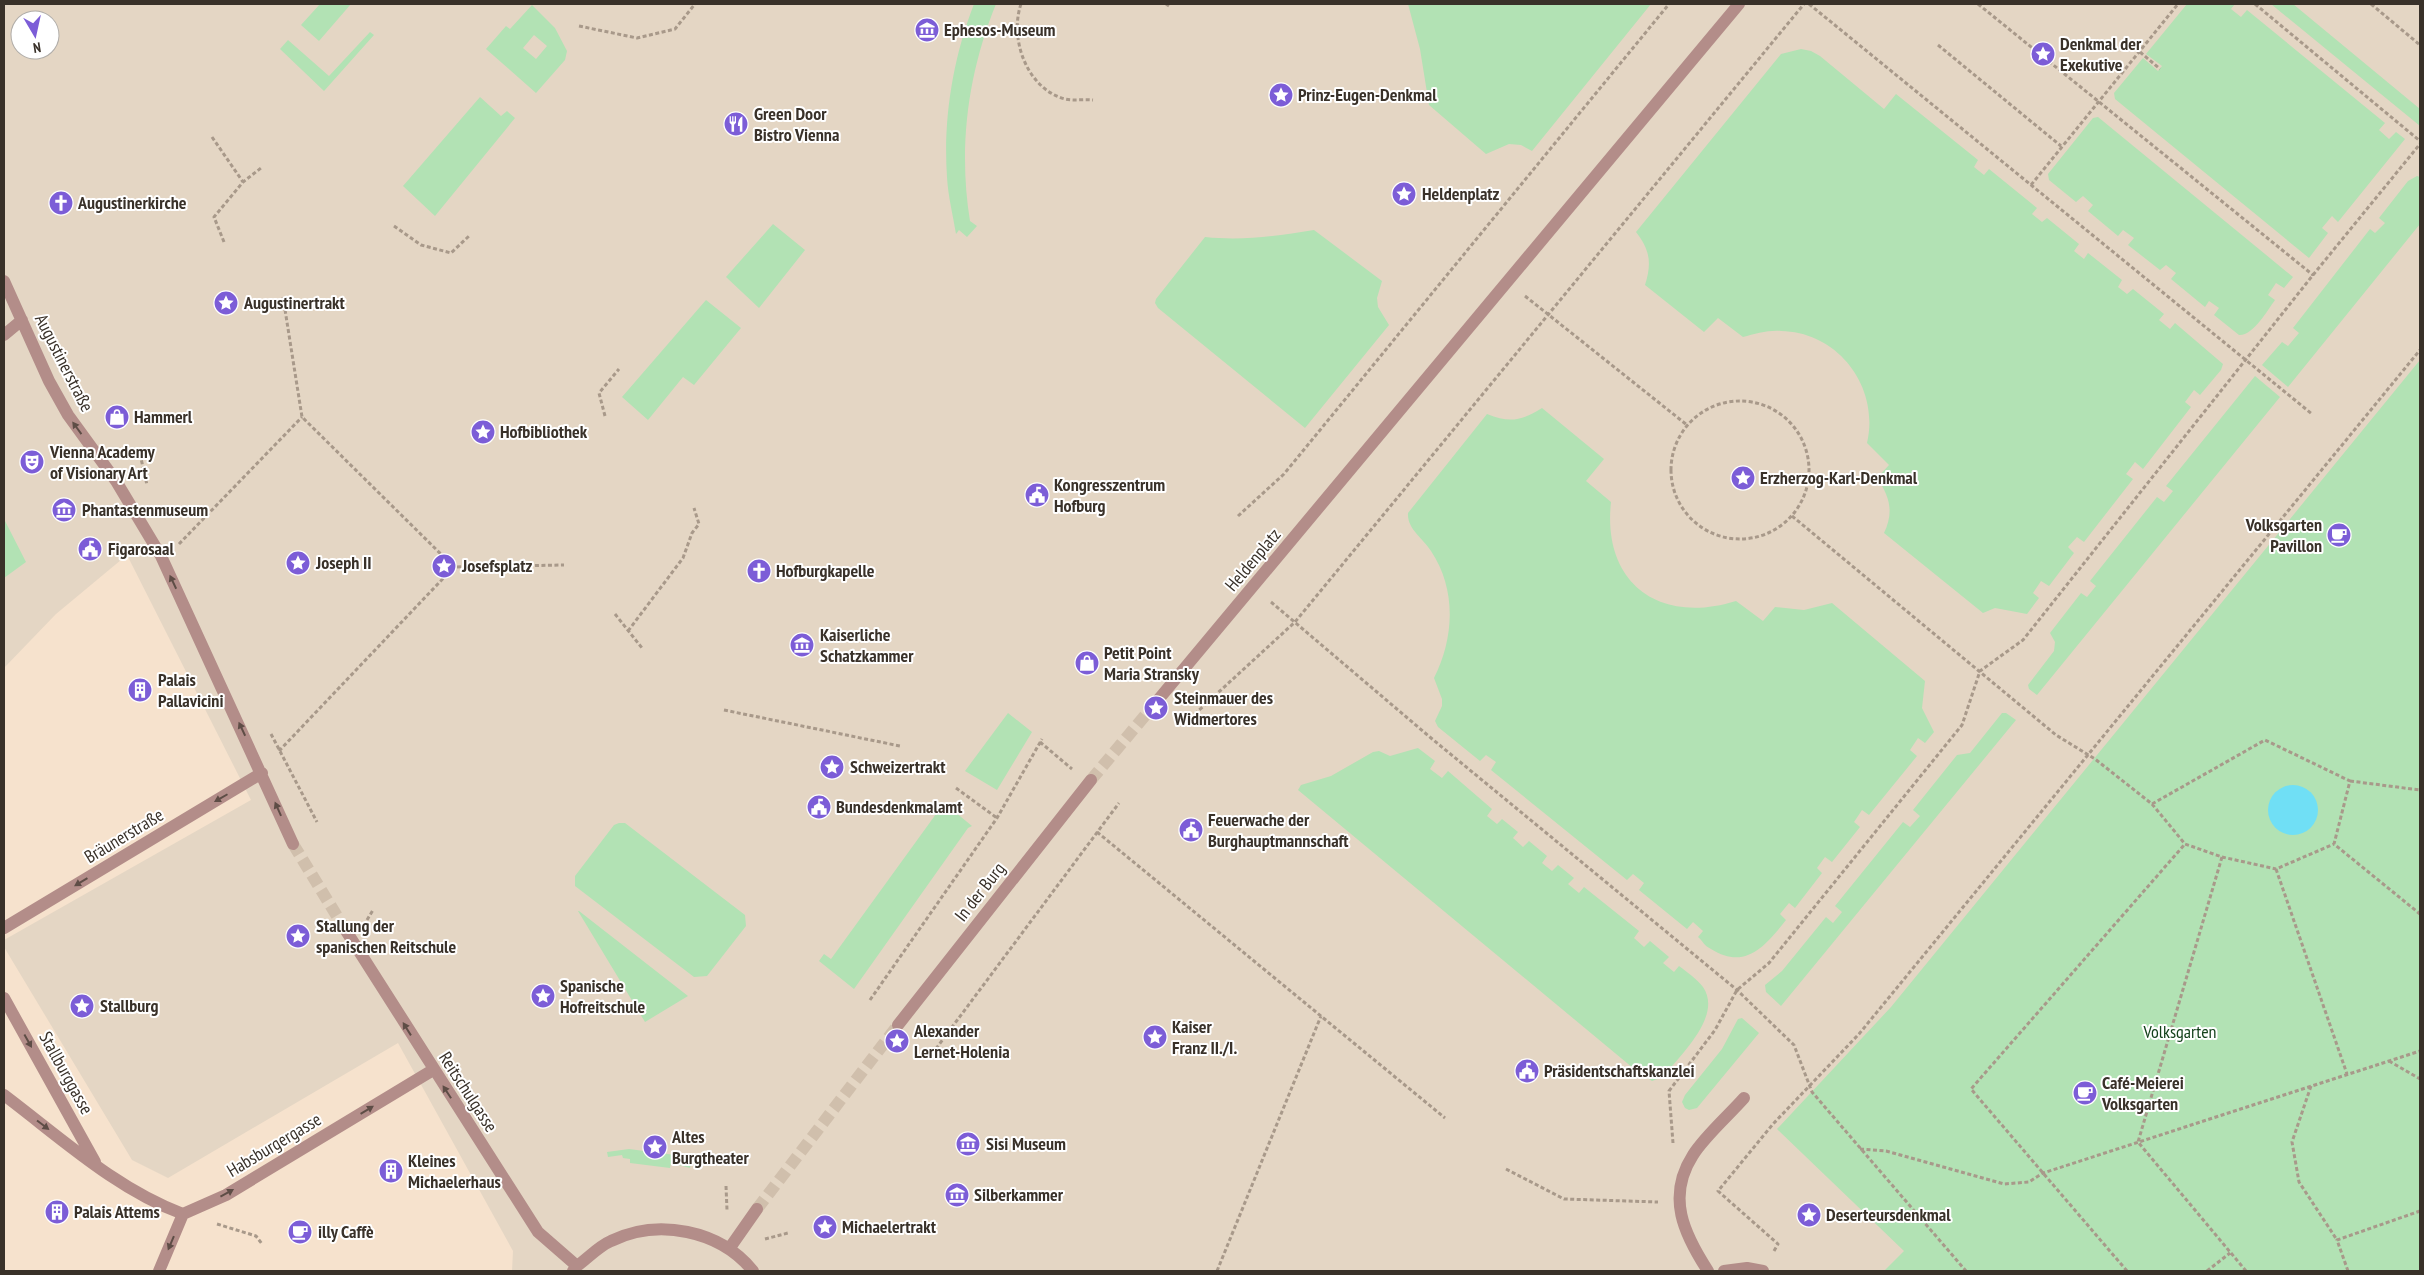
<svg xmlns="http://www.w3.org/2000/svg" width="2424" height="1275" font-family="'PT Sans Narrow',sans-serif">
<rect width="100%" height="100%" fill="#f6e2cd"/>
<path fill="#e4d6c4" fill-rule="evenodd" d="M 4,4 L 2420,4 L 2420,1271 L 512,1271 L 513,1251 L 398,1043 L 168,1178 L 132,1160 L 4,947 L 4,940 L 251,800 L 127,555 L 56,614 L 4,668 ZM 20,20 L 50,20 L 50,50 L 20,50 Z"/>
<path fill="#b2e2b4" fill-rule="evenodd" d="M 320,4 L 351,4 L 319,41 L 301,25 Z
M 974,4 L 996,4 C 968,73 958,147 970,221 L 977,226 L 967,237 L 959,230 L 956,234 C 953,215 948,196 947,177 C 943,119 953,58 974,4 Z
M 1408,4 L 1651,4 L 1532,151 L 1521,145 L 1509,144 L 1486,154 L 1429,105 L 1420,49 Z
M 2187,4 L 2235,4 L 2231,9 L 2241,17 L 2247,10 L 2385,123 L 2379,130 L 2389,139 L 2396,132 L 2405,139 L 2338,222 L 2332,216 L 2322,228 L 2328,233 L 2309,258 L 2115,99 L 2114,93 L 2143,58 L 2158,71 L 2162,66 L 2146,54 Z
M 2271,4 L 2293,4 L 2420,109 L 2420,126 Z
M 532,5 L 555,28 L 567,51 L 565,60 L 536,93 L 486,49 L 506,26 L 510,29 ZM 534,35 L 547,46 L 536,59 L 523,48 Z
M 370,32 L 374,35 L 324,91 L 280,49 L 288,40 L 329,76 Z
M 1801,49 L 1811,51 L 1820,56 L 1884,109 L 1896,94 L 1978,160 L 1974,167 L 1984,175 L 1989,169 L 2037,208 L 2032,214 L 2042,222 L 2047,218 L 2079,244 L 2074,251 L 2084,259 L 2088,253 L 2122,280 L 2118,287 L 2127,294 L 2133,289 L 2164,314 L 2159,320 L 2170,329 L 2175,323 L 2223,364 L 2221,370 L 2200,395 L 2194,390 L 2185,402 L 2191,407 L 2143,469 L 2135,462 L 2126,474 L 2133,479 L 2084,542 L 2077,537 L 2068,547 L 2074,553 L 2049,586 L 2041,581 L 2033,593 L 2039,598 L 2027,614 L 1995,608 L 1983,613 L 1884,533 C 1894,512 1890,497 1877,478 L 1889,465 L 1867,443 C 1880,388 1839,332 1781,331 C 1768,330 1755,334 1743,337 L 1718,318 L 1704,332 L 1645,285 C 1652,263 1650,250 1636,232 L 1781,54 Z
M 480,97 L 501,116 L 507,111 L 515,118 L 435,216 L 403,186 Z
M 2098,117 L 2293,277 L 2284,288 L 2276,283 L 2268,295 L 2275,300 C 2267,311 2253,336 2239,335 L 2214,315 L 2219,308 L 2209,301 L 2205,307 L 2171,279 L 2176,273 L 2166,265 L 2160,270 L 2128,245 L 2134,238 L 2123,230 L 2118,236 L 2088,211 L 2093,205 L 2083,196 L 2076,202 L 2049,180 L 2048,174 L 2093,118 Z
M 2417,176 L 2420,177 L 2420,224 L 2288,387 L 2262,365 L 2282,342 L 2288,346 L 2299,333 L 2293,328 L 2370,229 L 2375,233 L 2385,223 L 2379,218 L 2408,181 Z
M 773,224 L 805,250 L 759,308 L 726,277 Z
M 1314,230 L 1382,281 L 1377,298 L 1378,307 L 1389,325 L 1305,428 L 1158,308 L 1155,303 L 1156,299 L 1205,237 C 1243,241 1277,236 1314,230 Z
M 706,300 L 741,328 L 694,385 L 683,377 L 648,420 L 622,397 Z
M 2420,360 L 2420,1271 L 1884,1271 L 1904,1251 L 1777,1129 L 1891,1007 Z
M 2255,376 L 2280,397 L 2037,695 L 2029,689 L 2028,685 L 2054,651 L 2055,642 L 2050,633 L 2081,593 L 2087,597 L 2096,586 L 2090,581 L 2157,497 L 2164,502 L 2173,491 L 2166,486 Z
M 1542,408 L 1604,459 L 1586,481 L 1611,502 C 1602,584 1660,625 1736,601 L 1763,621 L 1775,607 L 1804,610 L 1832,603 L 1925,681 L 1922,708 L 1934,732 L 1925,743 L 1918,738 L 1910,750 L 1917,756 L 1869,815 L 1862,810 L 1854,822 L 1860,827 L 1832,862 L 1825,857 L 1817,868 L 1822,873 L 1795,908 L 1789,903 L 1780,914 L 1786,920 C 1766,945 1746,971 1711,949 C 1703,945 1704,942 1698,937 L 1703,931 L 1693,922 L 1687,929 L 1639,890 L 1644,883 L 1633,874 L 1627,880 L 1491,770 L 1496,762 L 1486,755 L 1480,761 L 1438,727 L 1435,721 L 1442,706 L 1442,699 L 1434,678 C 1454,638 1457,590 1431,551 C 1423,538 1407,529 1408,513 L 1487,414 C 1510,423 1521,421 1542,408 Z
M 4,519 L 26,562 L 4,578 Z
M 1008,713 L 1032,732 L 997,790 L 965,771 Z
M 2002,713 L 2006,713 L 2016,720 L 1781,1006 L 1766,992 L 1765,985 L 1782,971 L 1826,917 L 1833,923 L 1842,912 L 1835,906 L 1903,822 L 1910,827 L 1920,816 L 1913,810 L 1957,755 L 1970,753 Z
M 1418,748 L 1435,761 L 1430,769 L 1442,778 L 1448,771 L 1492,809 L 1487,816 L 1497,824 L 1502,819 L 1518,832 L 1513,838 L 1523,847 L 1529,841 L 1547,856 L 1542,863 L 1552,871 L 1558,865 L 1574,878 L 1568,884 L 1579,893 L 1584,887 L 1639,931 L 1634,938 L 1644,947 L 1650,941 L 1669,957 L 1663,963 L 1674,972 L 1679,966 C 1687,972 1697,979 1703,987 C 1723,1016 1680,1055 1663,1077 L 1652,1081 L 1633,1068 L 1298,790 L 1301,785 L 1331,776 L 1373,752 L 1379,751 L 1390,756 Z
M 944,803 L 972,826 L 968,828 L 854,989 L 819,961 L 824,954 L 831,959 Z
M 619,823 L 625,823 L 745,915 L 746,926 L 707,976 L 694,977 L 575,886 L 575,876 L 614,825 Z
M 578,911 L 579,911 L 688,996 L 645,1022 Z
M 1742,1018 L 1759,1033 L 1697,1108 L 1689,1110 L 1685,1108 L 1682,1102 L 1685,1095 L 1722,1049 L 1738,1019 Z
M 629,1149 L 675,1155 L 675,1159 L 691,1163 L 690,1168 L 671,1163 L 670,1168 L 630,1163 L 630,1159 L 623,1158 L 622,1155 L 608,1157 L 607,1152 Z"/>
<path fill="#70dff5" d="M2268 810a25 25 0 1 1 50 0a25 25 0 1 1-50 0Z"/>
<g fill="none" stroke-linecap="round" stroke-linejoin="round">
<path stroke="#d0bfac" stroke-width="12" stroke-dasharray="12 6" stroke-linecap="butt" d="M 1091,780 L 1158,700
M 293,844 L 343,926
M 757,1209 L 898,1025"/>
<path stroke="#a8998a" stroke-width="3" stroke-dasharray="4 2.5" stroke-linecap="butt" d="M 1021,4 C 1009,39 1027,89 1065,99 C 1074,101 1084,99 1093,100
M 1166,4 L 1169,6
M 1809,4 L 2312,414
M 1978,4 L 2313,275
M 2255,4 L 2420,141
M 2371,4 L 2420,45
M 579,26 L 637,38 L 675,29 L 695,4
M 1938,45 L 2061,146
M 2140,52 L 2160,69
M 212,137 L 243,182
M 2031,185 L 2178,4
M 394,226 L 421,245 L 451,253 L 469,236
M 224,242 L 214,217 L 243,182 L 261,168
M 1525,296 L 1687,425
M 283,297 L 302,417 L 454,567 L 564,565
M1671 470a69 69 0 1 1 138 0a69 69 0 1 1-138 0Z
M 605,416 L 599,393 L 619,369
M 140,454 L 147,485
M 1238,516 L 1284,474 L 1669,4
M 1792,516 L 2056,735 L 2095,759 L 2152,804 L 2265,740 L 2350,781 L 2334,844 L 2420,914
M 179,544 L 302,417
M 1271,602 L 1431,738 L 1737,990 L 1794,1045 L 1812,1092 L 1966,1271
M 615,614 L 642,648
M 628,631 L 683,558 L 692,533 L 699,524 L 694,508
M 724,710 L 900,746
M 1185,723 L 1295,622 L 1804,4
M 271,734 L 317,822
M 1040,742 L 1072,769
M 279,751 L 454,567
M 2350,781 L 2420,790
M 956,788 L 997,818
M 2152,804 L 2185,844 L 2222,857 L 2276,869 L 2334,844
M 1097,832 L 1445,1118
M 2222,857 L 2138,1142 L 2246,1271
M 2276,869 L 2347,1074
M 367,920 L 373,910
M 870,1000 L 997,818 L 1042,739
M 932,1054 L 1119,803
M 2389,1061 L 2420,1079
M 2311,1086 L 2292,1142 L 2299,1182 L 2337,1240
M 1673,1143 L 1669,1091 L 1715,1030 L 1737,990 L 1769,963 L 1962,725 L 1980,671 L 2023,640 L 2313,275 L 2420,144
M 1860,1149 L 1886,1151 L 2004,1184 L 2029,1182 L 2043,1173 L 2420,1051
M 1506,1169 L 1564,1199 L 1658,1202
M 726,1186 L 727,1210
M 217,1224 L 256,1236 L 262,1244
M 765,1239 L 788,1233
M 1774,1251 L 1778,1244 L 1718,1191 L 1773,1124 L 1859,1034 L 2420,350
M 1217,1271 L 1321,1016
M 2127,1271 L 1971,1089 L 2185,844
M 2207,1271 L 2230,1253
M 2348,1271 L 2337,1240 L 2420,1211"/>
<path stroke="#b38d89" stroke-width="12" d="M 4,281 L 49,381 L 68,415 L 116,481 L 161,556 L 293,844
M 4,335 L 22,320
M 1158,700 L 1739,4
M 343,926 L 538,1232 L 577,1266
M 4,928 L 262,773
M 4,998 L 95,1162
M 898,1025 L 1091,780
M 4,1095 C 61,1138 116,1189 183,1214
M 729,1249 L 757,1209
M 159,1271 L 183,1214 L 226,1195 L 433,1070
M 573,1271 L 577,1266 C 588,1258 599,1246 611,1241 C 658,1218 720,1230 753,1271
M 1708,1271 C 1684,1234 1666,1197 1693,1155 C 1704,1137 1729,1115 1744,1098
M 1724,1271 L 1747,1268 L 1763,1271"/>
</g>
<defs><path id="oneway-solid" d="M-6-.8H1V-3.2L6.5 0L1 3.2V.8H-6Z" transform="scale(1.25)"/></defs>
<g fill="#5e4d46">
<use href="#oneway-solid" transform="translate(77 428) rotate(-126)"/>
<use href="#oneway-solid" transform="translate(173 582) rotate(-115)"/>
<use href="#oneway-solid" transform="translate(242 729) rotate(-115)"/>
<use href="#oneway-solid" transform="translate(221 798) rotate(150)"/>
<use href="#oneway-solid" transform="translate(278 809) rotate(-114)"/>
<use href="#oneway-solid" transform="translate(81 882) rotate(149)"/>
<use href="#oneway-solid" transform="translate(407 1029) rotate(-122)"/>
<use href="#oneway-solid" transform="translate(28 1041) rotate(61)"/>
<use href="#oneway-solid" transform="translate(447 1092) rotate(-123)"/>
<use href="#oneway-solid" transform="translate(367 1110) rotate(-31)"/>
<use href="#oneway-solid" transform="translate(43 1125) rotate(37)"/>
<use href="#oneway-solid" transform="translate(227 1193) rotate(-29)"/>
<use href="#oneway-solid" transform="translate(171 1243) rotate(113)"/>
</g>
<defs>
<symbol id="museum-disc" viewBox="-11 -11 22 22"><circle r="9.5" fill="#7c5dd7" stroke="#fff"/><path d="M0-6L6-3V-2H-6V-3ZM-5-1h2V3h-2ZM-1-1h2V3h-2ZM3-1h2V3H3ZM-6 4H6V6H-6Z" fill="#fff"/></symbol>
<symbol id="sight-disc" viewBox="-11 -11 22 22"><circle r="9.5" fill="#7c5dd7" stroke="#fff"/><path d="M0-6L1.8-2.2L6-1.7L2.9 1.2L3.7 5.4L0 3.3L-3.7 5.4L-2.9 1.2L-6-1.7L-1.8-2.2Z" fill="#fff"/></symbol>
<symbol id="restaurant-disc" viewBox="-11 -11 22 22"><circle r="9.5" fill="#7c5dd7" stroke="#fff"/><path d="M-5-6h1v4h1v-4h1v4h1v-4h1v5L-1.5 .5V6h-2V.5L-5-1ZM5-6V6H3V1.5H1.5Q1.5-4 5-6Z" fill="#fff"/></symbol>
<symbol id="church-disc" viewBox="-11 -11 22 22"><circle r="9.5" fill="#7c5dd7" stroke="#fff"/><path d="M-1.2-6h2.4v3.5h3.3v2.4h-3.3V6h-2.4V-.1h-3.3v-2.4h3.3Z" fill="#fff"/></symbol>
<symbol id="shop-disc" viewBox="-11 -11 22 22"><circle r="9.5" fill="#7c5dd7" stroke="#fff"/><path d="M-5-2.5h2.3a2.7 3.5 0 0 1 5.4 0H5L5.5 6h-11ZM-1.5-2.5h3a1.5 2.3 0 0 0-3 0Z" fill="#fff"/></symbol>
<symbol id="theatre-disc" viewBox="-11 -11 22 22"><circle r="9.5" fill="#7c5dd7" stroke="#fff"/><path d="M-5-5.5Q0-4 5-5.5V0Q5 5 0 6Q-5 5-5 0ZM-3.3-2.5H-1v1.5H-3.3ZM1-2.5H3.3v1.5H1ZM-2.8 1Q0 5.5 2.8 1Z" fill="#fff"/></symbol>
<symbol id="civic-disc" viewBox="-11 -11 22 22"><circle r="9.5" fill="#7c5dd7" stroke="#fff"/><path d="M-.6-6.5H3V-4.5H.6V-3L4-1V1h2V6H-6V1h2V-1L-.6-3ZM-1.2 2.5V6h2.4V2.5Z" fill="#fff"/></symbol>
<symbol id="cafe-disc" viewBox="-11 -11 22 22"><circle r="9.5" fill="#7c5dd7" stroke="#fff"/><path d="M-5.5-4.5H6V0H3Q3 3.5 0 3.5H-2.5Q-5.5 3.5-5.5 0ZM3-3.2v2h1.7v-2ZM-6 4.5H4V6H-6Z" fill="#fff"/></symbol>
<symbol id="building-disc" viewBox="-11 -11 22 22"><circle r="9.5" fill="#7c5dd7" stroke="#fff"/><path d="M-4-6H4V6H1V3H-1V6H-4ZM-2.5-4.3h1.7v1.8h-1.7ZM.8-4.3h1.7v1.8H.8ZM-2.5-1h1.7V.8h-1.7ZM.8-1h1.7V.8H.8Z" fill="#fff"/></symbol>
</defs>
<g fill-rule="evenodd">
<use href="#museum-disc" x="913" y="16" width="28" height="28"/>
<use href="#sight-disc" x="2029" y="40" width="28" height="28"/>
<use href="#sight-disc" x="1267" y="81" width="28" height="28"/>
<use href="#restaurant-disc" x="722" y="110" width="28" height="28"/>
<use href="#sight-disc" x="1390" y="180" width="28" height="28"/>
<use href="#church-disc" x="47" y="189" width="28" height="28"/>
<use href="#sight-disc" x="212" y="289" width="28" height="28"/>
<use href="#shop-disc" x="103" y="403" width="28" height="28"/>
<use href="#sight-disc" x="469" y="418" width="28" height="28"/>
<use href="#theatre-disc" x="18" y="448" width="28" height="28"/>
<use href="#sight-disc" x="1729" y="464" width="28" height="28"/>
<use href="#civic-disc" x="1023" y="481" width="28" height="28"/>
<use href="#museum-disc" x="50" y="496" width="28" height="28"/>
<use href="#cafe-disc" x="2325" y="521" width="28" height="28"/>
<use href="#civic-disc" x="76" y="535" width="28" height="28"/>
<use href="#sight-disc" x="284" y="549" width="28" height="28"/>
<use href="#sight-disc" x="430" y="552" width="28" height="28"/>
<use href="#church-disc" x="745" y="557" width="28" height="28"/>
<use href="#museum-disc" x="788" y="631" width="28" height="28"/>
<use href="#shop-disc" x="1073" y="649" width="28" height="28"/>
<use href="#building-disc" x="126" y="676" width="28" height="28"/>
<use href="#sight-disc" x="1142" y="694" width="28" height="28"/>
<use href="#sight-disc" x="818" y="753" width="28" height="28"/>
<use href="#civic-disc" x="805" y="793" width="28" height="28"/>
<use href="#civic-disc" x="1177" y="816" width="28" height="28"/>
<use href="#sight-disc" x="284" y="922" width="28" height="28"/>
<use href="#sight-disc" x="529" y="982" width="28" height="28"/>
<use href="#sight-disc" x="68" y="992" width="28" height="28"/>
<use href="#sight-disc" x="1141" y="1023" width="28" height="28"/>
<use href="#sight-disc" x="883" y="1027" width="28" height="28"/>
<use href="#civic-disc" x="1513" y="1057" width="28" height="28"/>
<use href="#cafe-disc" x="2071" y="1079" width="28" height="28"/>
<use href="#museum-disc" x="954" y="1130" width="28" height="28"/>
<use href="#sight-disc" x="641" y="1133" width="28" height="28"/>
<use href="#building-disc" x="377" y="1157" width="28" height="28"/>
<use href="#museum-disc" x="943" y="1181" width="28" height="28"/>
<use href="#building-disc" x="43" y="1198" width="28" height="28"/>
<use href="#sight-disc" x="1795" y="1201" width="28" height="28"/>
<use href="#sight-disc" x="811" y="1213" width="28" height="28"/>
<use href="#cafe-disc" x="286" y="1218" width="28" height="28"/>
</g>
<g text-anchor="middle" stroke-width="4" stroke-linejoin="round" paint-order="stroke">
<g font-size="18" font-weight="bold" fill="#393129" stroke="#fff" text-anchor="start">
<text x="944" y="36">Ephesos-Museum</text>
<text x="2060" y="50">Denkmal der<tspan x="2060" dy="21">Exekutive</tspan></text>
<text x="1298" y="101">Prinz-Eugen-Denkmal</text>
<text x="754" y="120">Green Door<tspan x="754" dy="21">Bistro Vienna</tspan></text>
<text x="1422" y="200">Heldenplatz</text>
<text x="78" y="209">Augustinerkirche</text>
<text x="244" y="309">Augustinertrakt</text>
<text x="134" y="423">Hammerl</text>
<text x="500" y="438">Hofbibliothek</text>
<text x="50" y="458">Vienna Academy<tspan x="50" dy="21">of Visionary Art</tspan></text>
<text x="1760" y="484">Erzherzog-Karl-Denkmal</text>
<text x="1054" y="491">Kongresszentrum<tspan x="1054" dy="21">Hofburg</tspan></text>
<text x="82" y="516">Phantastenmuseum</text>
<text x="2322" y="531" text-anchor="end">Volksgarten<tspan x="2322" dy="21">Pavillon</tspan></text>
<text x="108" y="555">Figarosaal</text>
<text x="316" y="569">Joseph II</text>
<text x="462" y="572">Josefsplatz</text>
<text x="776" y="577">Hofburgkapelle</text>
<text x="820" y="641">Kaiserliche<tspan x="820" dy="21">Schatzkammer</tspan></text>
<text x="1104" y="659">Petit Point<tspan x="1104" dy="21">Maria Stransky</tspan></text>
<text x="158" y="686">Palais<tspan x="158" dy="21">Pallavicini</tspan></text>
<text x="1174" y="704">Steinmauer des<tspan x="1174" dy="21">Widmertores</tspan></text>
<text x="850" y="773">Schweizertrakt</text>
<text x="836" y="813">Bundesdenkmalamt</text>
<text x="1208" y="826">Feuerwache der<tspan x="1208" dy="21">Burghauptmannschaft</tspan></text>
<text x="316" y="932">Stallung der<tspan x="316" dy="21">spanischen Reitschule</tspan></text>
<text x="560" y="992">Spanische<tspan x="560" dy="21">Hofreitschule</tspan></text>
<text x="100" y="1012">Stallburg</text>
<text x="1172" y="1033">Kaiser<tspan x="1172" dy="21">Franz II./I.</tspan></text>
<text x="914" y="1037">Alexander<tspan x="914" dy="21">Lernet-Holenia</tspan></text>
<text x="1544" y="1077">Präsidentschaftskanzlei</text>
<text x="2102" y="1089">Café-Meierei<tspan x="2102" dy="21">Volksgarten</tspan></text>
<text x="672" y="1143">Altes<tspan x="672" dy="21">Burgtheater</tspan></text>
<text x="986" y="1150">Sisi Museum</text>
<text x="408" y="1167">Kleines<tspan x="408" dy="21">Michaelerhaus</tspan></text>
<text x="974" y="1201">Silberkammer</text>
<text x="74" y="1218">Palais Attems</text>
<text x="1826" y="1221">Deserteursdenkmal</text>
<text x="842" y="1233">Michaelertrakt</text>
<text x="318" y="1238">illy Caffè</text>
</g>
<g font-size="18" fill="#393129" stroke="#fff">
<text transform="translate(64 363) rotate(63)" y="6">Augustinerstraße</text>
<text transform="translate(1253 560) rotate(-50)" y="6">Heldenplatz</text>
<text transform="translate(124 836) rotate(-31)" y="6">Bräunerstraße</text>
<text transform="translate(980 892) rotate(-52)" y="6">In der Burg</text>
<text transform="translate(66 1073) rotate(61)" y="6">Stallburggasse</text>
<text transform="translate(468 1092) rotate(57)" y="6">Reitschulgasse</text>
<text transform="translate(274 1145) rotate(-31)" y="6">Habsburgergasse</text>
</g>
<g font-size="18" fill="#13411a" stroke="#fff">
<text x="2180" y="1038">Volksgarten</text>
</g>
</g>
<rect width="2424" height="1275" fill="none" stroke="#393129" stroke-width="10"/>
<g transform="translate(35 35) rotate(171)"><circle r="24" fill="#ffffff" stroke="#b0ada9"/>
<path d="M0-4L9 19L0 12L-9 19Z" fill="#7c5dd7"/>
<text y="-8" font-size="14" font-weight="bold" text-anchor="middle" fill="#393129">N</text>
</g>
</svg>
